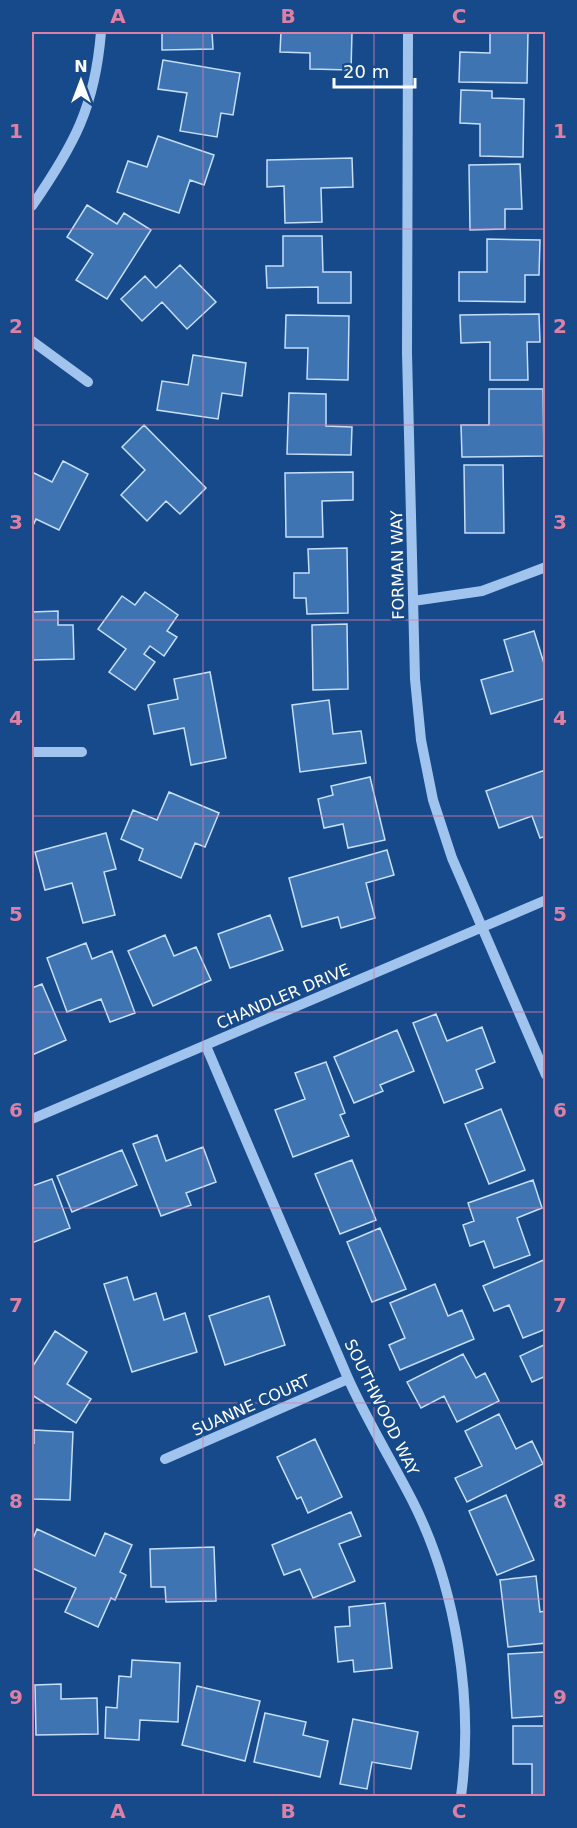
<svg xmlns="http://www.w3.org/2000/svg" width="577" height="1828" font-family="'DejaVu Sans',sans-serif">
<rect width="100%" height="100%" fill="#174a8a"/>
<path fill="#3f74b2" stroke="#c5defa" stroke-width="1.5" d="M 162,32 L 212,32 L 213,49 L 162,50 Z
M 281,32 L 352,32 L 351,70 L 310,69 L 310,53 L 280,52 Z
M 490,32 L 528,32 L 527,83 L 459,82 L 460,52 L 490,53 Z
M 163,60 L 240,73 L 233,115 L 221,113 L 217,137 L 180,131 L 187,93 L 158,89 Z
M 461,90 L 492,91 L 492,98 L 524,99 L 523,157 L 480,156 L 480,124 L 460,123 Z
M 158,136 L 214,155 L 204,185 L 190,180 L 179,213 L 117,192 L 128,161 L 147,167 Z
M 352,158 L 353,187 L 321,188 L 322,222 L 285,223 L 284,186 L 267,187 L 267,160 Z
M 520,164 L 522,209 L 505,209 L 505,229 L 470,230 L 469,165 Z
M 87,205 L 117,224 L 124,213 L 151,230 L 107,299 L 76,280 L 93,254 L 67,237 Z
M 283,236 L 322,236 L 323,272 L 351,272 L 351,303 L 318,303 L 318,287 L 267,288 L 266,266 L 283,266 Z
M 487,239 L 540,240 L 539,275 L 525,275 L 525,302 L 459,301 L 459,272 L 487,272 Z
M 180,265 L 216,302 L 187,329 L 162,302 L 142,321 L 121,299 L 145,276 L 156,288 Z
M 539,314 L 540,342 L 527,342 L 528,380 L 490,380 L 490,342 L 461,343 L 460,315 Z
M 286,315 L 349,316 L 348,380 L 307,379 L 308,348 L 285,348 Z
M 193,355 L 246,363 L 242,396 L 222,393 L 218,419 L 157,410 L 162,381 L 188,385 Z
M 489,389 L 543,389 L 544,456 L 462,457 L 461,425 L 489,425 Z
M 289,393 L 326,394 L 326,426 L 352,427 L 351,455 L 287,454 Z
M 144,425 L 206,488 L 180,514 L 166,501 L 147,521 L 121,495 L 145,470 L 122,447 Z
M 63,461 L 88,474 L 59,530 L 36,519 L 32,528 L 32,472 L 52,482 Z
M 464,465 L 503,465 L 504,533 L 465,533 Z
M 353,472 L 353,500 L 322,501 L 323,537 L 286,537 L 285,473 Z
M 347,548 L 348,613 L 307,614 L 306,598 L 294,598 L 294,573 L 309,573 L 308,549 Z
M 145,592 L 178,615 L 167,631 L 177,637 L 164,656 L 150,646 L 144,654 L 155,662 L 135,690 L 109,672 L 126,649 L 98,629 L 122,596 L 135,605 Z
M 58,611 L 58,625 L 73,625 L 74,659 L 32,660 L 32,612 Z
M 347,624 L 348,689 L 313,690 L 312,625 Z
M 534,631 L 546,670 L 546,698 L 491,714 L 481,680 L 513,671 L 504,640 Z
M 210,672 L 226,758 L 191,765 L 184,728 L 154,734 L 148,705 L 178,699 L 174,679 Z
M 329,700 L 333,734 L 361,731 L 366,763 L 300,772 L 292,705 Z
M 545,770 L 546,836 L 540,838 L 532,816 L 499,828 L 486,791 Z
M 370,777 L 385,840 L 348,848 L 343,824 L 324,828 L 318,799 L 333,795 L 331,786 Z
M 169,792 L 219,813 L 205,847 L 195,843 L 181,878 L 139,860 L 143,849 L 121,839 L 133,810 L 157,820 Z
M 106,833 L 116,869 L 104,872 L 115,915 L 83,923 L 72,883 L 45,890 L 35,852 Z
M 387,850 L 394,875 L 366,883 L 375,918 L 341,928 L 338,917 L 302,927 L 289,878 Z
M 270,915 L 283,950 L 230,968 L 218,934 Z
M 165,935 L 174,956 L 196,947 L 211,980 L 153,1006 L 128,951 Z
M 86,943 L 92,959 L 112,951 L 135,1013 L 110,1022 L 101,999 L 67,1012 L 47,958 Z
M 42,984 L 66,1040 L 32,1055 L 32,988 Z
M 436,1014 L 447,1041 L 482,1027 L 495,1062 L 476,1070 L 483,1088 L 444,1103 L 413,1023 Z
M 397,1030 L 414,1071 L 380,1085 L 383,1091 L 354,1103 L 334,1057 Z
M 326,1062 L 345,1113 L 340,1115 L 349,1136 L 293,1157 L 275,1110 L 305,1099 L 295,1073 Z
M 501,1109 L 525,1170 L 489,1184 L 465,1124 Z
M 157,1135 L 166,1161 L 203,1147 L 216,1182 L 186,1193 L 191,1205 L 161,1216 L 133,1144 Z
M 122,1150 L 137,1185 L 72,1212 L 57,1176 Z
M 352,1160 L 376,1220 L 340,1234 L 315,1174 Z
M 52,1179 L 70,1228 L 32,1243 L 32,1186 Z
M 533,1180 L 542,1208 L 517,1218 L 530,1255 L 494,1268 L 484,1241 L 470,1246 L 463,1225 L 474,1221 L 468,1203 Z
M 380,1228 L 406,1289 L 372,1302 L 347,1242 Z
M 546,1259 L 546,1329 L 523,1338 L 509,1305 L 494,1311 L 483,1286 Z
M 127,1277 L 134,1300 L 156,1293 L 164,1320 L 185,1313 L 197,1352 L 132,1372 L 104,1284 Z
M 435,1284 L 448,1316 L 462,1310 L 474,1339 L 400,1370 L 389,1345 L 405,1338 L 390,1303 Z
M 269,1296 L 285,1345 L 225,1365 L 209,1316 Z
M 55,1331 L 87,1352 L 67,1384 L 91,1399 L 76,1423 L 32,1395 L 32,1365 L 33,1366 Z
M 546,1344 L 546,1376 L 532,1382 L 520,1356 Z
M 463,1354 L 476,1378 L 485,1373 L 499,1401 L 457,1422 L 444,1396 L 421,1408 L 407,1382 Z
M 499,1414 L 516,1449 L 532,1441 L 543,1464 L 467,1502 L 455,1478 L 482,1466 L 465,1431 Z
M 34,1430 L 73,1432 L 70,1500 L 32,1499 L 32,1442 L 34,1443 Z
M 315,1439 L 342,1497 L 308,1513 L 301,1497 L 297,1499 L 277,1457 Z
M 506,1495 L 534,1560 L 497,1575 L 469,1511 Z
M 351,1512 L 361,1536 L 339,1544 L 355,1581 L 313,1598 L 300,1569 L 284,1575 L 272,1545 Z
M 37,1529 L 95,1556 L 105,1533 L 132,1545 L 120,1572 L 126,1575 L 115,1600 L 111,1598 L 98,1627 L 65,1612 L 76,1588 L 32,1568 L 32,1541 Z
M 214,1547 L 216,1601 L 166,1602 L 165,1587 L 151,1587 L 150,1549 Z
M 536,1576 L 540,1612 L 546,1611 L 546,1643 L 508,1647 L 500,1580 Z
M 385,1603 L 392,1668 L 354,1672 L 353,1660 L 338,1662 L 335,1627 L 350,1626 L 349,1607 Z
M 546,1652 L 546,1716 L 512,1718 L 508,1654 Z
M 132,1660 L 180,1663 L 178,1722 L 140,1720 L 139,1740 L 105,1738 L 106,1707 L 117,1708 L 119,1676 L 131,1677 Z
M 61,1684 L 61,1699 L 97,1698 L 98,1734 L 36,1735 L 35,1685 Z
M 197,1686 L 260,1701 L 245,1761 L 182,1745 Z
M 265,1713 L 306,1722 L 303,1735 L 328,1741 L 320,1777 L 254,1762 Z
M 353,1719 L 418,1732 L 411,1769 L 372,1762 L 367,1789 L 340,1784 Z
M 513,1726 L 546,1726 L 546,1796 L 532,1796 L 532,1764 L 513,1764 Z"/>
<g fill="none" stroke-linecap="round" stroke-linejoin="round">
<path stroke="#a0c4ee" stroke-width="10" d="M 408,32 L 407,353 L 415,679 L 421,740 L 433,800 L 452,858 L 546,1075
M 32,206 C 74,145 95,107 101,32
M 32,341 L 88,382
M 413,601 L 482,591 L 546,567
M 32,752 L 82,752
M 206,1046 C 253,1156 299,1266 347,1376 C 366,1419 391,1459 412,1500 C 456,1586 474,1701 461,1796
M 32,1119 L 546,900
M 165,1459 L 348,1379"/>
</g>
<path fill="none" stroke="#dd80a5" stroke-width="1.5" stroke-opacity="0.55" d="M 203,32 L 203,1796M 374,32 L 374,1796M 32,229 L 546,229M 32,425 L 546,425M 32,620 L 546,620M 32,816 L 546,816M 32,1012 L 546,1012M 32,1208 L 546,1208M 32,1403 L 546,1403M 32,1599 L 546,1599"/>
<g text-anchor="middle" stroke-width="5" stroke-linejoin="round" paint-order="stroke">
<g font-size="16" fill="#fff" stroke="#174a8a">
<text transform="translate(397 565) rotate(-91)" y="6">FORMAN WAY</text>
<text transform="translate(283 996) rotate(-23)" y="6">CHANDLER DRIVE</text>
<text transform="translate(251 1405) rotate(-24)" y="6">SUANNE COURT</text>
<text transform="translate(382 1407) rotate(64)" y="6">SOUTHWOOD WAY</text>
</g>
</g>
<rect width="577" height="1828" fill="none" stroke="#174a8a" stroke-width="66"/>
<g transform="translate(81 81)" stroke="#174a8a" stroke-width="4.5" paint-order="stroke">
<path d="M0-4.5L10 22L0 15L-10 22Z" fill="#ffffff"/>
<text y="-9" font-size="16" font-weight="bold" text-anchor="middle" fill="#ffffff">N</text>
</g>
<path d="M334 78v9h81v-9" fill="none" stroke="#ffffff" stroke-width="3"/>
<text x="343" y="78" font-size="18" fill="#ffffff" stroke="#174a8a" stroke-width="4.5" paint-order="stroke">20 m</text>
<rect x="33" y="33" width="511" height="1762" fill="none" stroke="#dd80a5" stroke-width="2"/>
<g font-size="20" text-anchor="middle" font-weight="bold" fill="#dd80a5">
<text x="118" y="23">A</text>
<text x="288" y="23">B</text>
<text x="459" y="23">C</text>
<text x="16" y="138">1</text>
<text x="560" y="138">1</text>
<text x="16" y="333">2</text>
<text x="560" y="333">2</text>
<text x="16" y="529">3</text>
<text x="560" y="529">3</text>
<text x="16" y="725">4</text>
<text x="560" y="725">4</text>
<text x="16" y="921">5</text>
<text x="560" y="921">5</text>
<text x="16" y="1117">6</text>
<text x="560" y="1117">6</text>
<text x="16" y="1312">7</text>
<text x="560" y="1312">7</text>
<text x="16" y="1508">8</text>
<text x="560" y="1508">8</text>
<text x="16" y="1704">9</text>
<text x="560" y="1704">9</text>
<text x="118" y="1818">A</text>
<text x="288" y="1818">B</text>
<text x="459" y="1818">C</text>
</g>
</svg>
